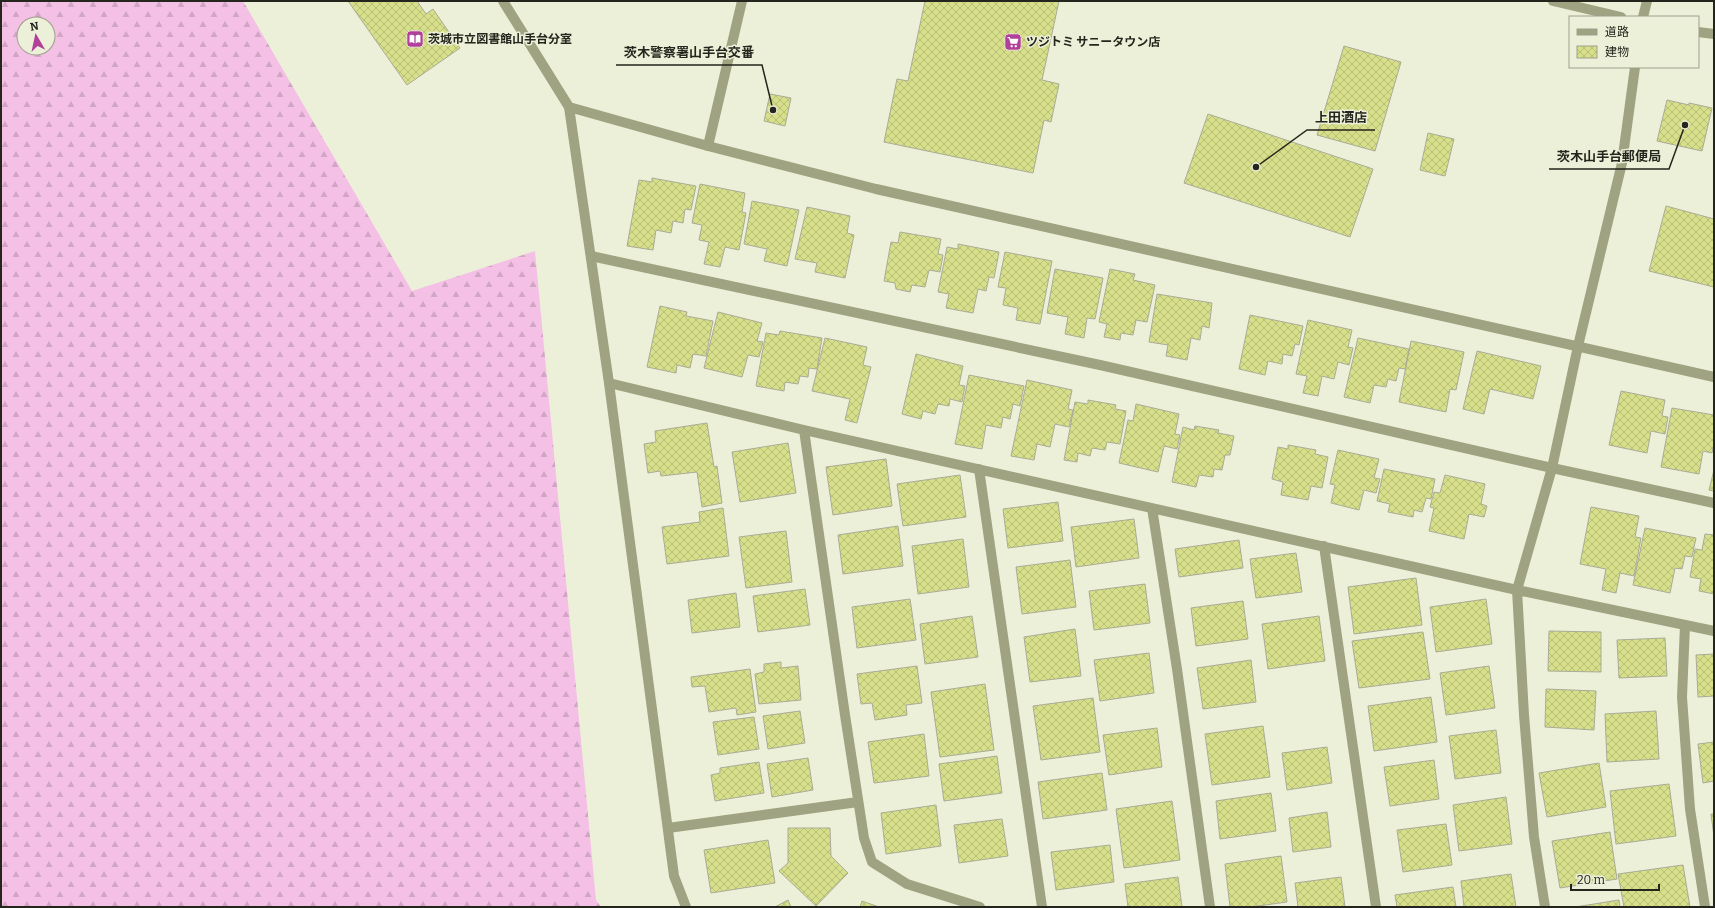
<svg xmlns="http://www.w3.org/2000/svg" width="1715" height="908" font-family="Bitter,'Noto Sans JP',serif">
<defs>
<pattern id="forest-firs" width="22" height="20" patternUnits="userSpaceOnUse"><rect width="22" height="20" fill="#f4c0e5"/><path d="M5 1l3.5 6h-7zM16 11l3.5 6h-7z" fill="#d1a5c4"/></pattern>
<pattern id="building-cross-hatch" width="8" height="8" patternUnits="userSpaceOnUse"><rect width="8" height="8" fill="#d7df8b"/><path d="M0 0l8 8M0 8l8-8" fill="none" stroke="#b8bf77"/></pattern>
</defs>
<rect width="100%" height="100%" fill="#edf0d8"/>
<path fill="url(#forest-firs)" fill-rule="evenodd" d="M 1,1 L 243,1 L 412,291 L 535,251 L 596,900 L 601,907 L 1,907 ZM 24,24 L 48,24 L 48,48 L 24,48 Z"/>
<path fill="url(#building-cross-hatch)" stroke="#a9ac96" d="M 348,1 L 417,1 L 426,14 L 433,9 L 460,48 L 407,85 Z
M 925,1 L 1059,1 L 1042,80 L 1059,84 L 1051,122 L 1044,120 L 1033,173 L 884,142 L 897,79 L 908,81 Z
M 1344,46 L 1401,62 L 1375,151 L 1317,135 Z
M 770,94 L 791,98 L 785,126 L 764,121 Z
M 1667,100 L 1689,105 L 1689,103 L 1712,108 L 1702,151 L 1657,141 Z
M 1208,114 L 1373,169 L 1350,237 L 1184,183 Z
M 1428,133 L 1454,139 L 1445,176 L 1420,170 Z
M 652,178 L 696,186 L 691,210 L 685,209 L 683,223 L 673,221 L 671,233 L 656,230 L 653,250 L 627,246 L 639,180 L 652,182 Z
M 700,184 L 745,193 L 742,212 L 746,213 L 739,250 L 725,247 L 720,267 L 704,264 L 709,242 L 699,240 L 702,225 L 692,223 Z
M 752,201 L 799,210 L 787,266 L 764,261 L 767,249 L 744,244 Z
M 1666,206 L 1714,219 L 1714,287 L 1649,271 Z
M 807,207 L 850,216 L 847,233 L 854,235 L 845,278 L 815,272 L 817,263 L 795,259 Z
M 900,232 L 941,239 L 938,254 L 943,255 L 940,272 L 929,270 L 925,287 L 912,285 L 910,292 L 896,289 L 895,283 L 884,281 L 891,242 L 898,243 Z
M 958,244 L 999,252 L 994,278 L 989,277 L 986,291 L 978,289 L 973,313 L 946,308 L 949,294 L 938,292 L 947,247 L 958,249 Z
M 1005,252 L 1052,261 L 1040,324 L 1016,320 L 1018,308 L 1003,305 L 1006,288 L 998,287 Z
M 1055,269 L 1103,278 L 1095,319 L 1087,318 L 1084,338 L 1065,334 L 1068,317 L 1047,313 Z
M 1110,269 L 1135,274 L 1133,280 L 1155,285 L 1147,322 L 1136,320 L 1133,335 L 1121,333 L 1120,340 L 1104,337 L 1107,324 L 1099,322 Z
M 1157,294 L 1212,303 L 1209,328 L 1202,326 L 1200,340 L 1191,338 L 1187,360 L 1166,356 L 1168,345 L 1149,342 Z
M 660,306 L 687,312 L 686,316 L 713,321 L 706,356 L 693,354 L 690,368 L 677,365 L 676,373 L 647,367 Z
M 718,312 L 762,323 L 757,341 L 763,342 L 759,357 L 748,355 L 742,377 L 704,368 Z
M 1250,315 L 1303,326 L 1299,345 L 1295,344 L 1292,356 L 1283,354 L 1282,364 L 1268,361 L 1265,375 L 1239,369 Z
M 1308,320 L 1352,330 L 1348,347 L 1353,348 L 1349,365 L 1338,362 L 1334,379 L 1322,376 L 1318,396 L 1303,393 L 1307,376 L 1296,374 Z
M 780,331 L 822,338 L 817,369 L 809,368 L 808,377 L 800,376 L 798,384 L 785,382 L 784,391 L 756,386 L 766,333 L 779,335 Z
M 825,338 L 867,347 L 863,365 L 871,367 L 857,423 L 845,420 L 850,399 L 812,391 Z
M 1358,338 L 1409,349 L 1405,369 L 1399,368 L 1396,381 L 1388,379 L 1386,387 L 1374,385 L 1370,403 L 1344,397 Z
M 1411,341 L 1464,352 L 1456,390 L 1450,389 L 1446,412 L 1399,402 Z
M 1477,351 L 1541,366 L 1533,399 L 1490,389 L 1484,414 L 1463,409 Z
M 916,354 L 963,366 L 959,385 L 965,386 L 962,402 L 950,399 L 949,406 L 938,404 L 935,414 L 923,411 L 921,419 L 902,414 Z
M 969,375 L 1024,386 L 1020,406 L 1013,404 L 1010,419 L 1003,417 L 1001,428 L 986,425 L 982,449 L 955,444 Z
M 1027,380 L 1072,390 L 1068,409 L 1073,410 L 1069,427 L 1055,424 L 1050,447 L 1037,444 L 1034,460 L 1011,456 Z
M 1621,391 L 1665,400 L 1662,416 L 1668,417 L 1665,434 L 1651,431 L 1647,453 L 1609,445 Z
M 1088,400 L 1116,405 L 1115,409 L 1126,411 L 1120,444 L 1107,442 L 1105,450 L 1092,448 L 1090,456 L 1078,453 L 1077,462 L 1064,460 L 1075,402 L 1088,404 Z
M 1136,404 L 1179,414 L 1175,434 L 1180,435 L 1177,449 L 1164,446 L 1158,472 L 1119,463 L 1128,420 L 1133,421 Z
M 1672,408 L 1714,415 L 1714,443 L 1712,453 L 1703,451 L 1699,474 L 1661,467 Z
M 707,423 L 714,467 L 717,466 L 722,503 L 702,507 L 697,472 L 661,476 L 660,471 L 648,473 L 644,444 L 656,442 L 655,431 Z
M 1195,426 L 1219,430 L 1218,433 L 1234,436 L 1230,455 L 1225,455 L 1222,470 L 1214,469 L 1213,477 L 1199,475 L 1196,487 L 1172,482 L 1183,427 L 1194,430 Z
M 788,443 L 796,493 L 740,502 L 732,452 Z
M 1288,445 L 1316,450 L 1315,454 L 1328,457 L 1322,488 L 1311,486 L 1308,500 L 1281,495 L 1283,482 L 1272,479 L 1278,447 L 1288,449 Z
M 1338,450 L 1379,459 L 1374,478 L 1380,479 L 1376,493 L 1364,490 L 1359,510 L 1331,503 L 1335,485 L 1330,484 Z
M 886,459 L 892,506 L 833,515 L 826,467 Z
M 1384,469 L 1435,479 L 1431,499 L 1426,498 L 1422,512 L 1414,510 L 1413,517 L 1388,512 L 1390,504 L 1377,501 Z
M 1714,470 L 1714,491 L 1709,490 Z
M 960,475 L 966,517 L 903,526 L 897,484 Z
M 1445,475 L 1485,484 L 1481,504 L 1487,506 L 1484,517 L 1469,514 L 1464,539 L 1429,531 L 1434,508 L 1430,507 L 1434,492 L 1440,493 Z
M 1058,502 L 1063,541 L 1008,548 L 1003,509 Z
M 1591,507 L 1639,516 L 1635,537 L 1641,538 L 1634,576 L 1620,573 L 1616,593 L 1602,590 L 1606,569 L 1580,564 Z
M 723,508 L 729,556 L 667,564 L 662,527 L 700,522 L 699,512 Z
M 1134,519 L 1139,558 L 1076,567 L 1071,527 Z
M 898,526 L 903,566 L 843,574 L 838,535 Z
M 1645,528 L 1696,538 L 1692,557 L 1685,556 L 1682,569 L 1675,568 L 1670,593 L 1633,585 Z
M 786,531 L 792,582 L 746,588 L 739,537 Z
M 1705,534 L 1714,535 L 1714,594 L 1699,591 L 1701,579 L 1690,577 L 1695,549 L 1702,550 Z
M 963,539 L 969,587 L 918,594 L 912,546 Z
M 1239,540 L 1243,568 L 1179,577 L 1175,549 Z
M 1296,553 L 1302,592 L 1256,598 L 1250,559 Z
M 1070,560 L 1076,607 L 1022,614 L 1016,567 Z
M 1416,578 L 1422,625 L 1354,634 L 1348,587 Z
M 1145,584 L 1150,623 L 1094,630 L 1089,591 Z
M 805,589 L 810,625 L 758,632 L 753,596 Z
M 736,593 L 740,627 L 692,633 L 688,600 Z
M 910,599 L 916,640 L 857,648 L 852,607 Z
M 1486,599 L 1492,644 L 1436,652 L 1430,607 Z
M 1243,601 L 1248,639 L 1196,646 L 1191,608 Z
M 972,616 L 978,657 L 925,664 L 920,624 Z
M 1319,616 L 1325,661 L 1268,669 L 1262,624 Z
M 1075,629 L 1081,676 L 1030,682 L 1024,637 Z
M 1549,631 L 1601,632 L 1601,672 L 1548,671 Z
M 1423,632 L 1430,679 L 1359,688 L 1352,641 Z
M 1665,638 L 1667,676 L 1619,678 L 1617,640 Z
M 1149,653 L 1154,693 L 1100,701 L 1094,660 Z
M 1714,654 L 1714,696 L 1698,697 L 1696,655 Z
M 1251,660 L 1256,702 L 1203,709 L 1197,668 Z
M 781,662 L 781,668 L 798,666 L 801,700 L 759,704 L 755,674 L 764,672 L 764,664 Z
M 917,666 L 922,703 L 906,705 L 907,715 L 875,720 L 872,703 L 861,704 L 857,674 Z
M 1489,666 L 1495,708 L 1446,715 L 1440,673 Z
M 750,669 L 756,712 L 737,715 L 736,708 L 709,712 L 705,686 L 692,687 L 691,677 Z
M 985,684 L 994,750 L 940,757 L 931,692 Z
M 1546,689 L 1596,691 L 1594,730 L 1545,727 Z
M 1431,697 L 1437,742 L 1374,751 L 1368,706 Z
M 1093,698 L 1100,752 L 1041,760 L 1033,706 Z
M 800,711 L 805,743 L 768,749 L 763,716 Z
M 1656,711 L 1659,759 L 1607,762 L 1605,714 Z
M 754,717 L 759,749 L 718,755 L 713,722 Z
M 1263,726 L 1270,777 L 1212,785 L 1205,734 Z
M 1157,728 L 1162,767 L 1109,775 L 1103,735 Z
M 1496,730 L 1501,773 L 1455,779 L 1449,736 Z
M 924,734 L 929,776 L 874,783 L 868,742 Z
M 1714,742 L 1714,781 L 1703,783 L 1698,744 Z
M 1327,747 L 1332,783 L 1287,790 L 1282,753 Z
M 997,756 L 1002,793 L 944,801 L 939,764 Z
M 808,758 L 813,790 L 772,797 L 767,764 Z
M 1434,760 L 1439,799 L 1390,806 L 1384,767 Z
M 759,762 L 764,793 L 715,801 L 711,775 L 720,773 L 720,768 Z
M 1599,763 L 1606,807 L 1547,817 L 1539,773 Z
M 1102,773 L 1107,810 L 1043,819 L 1038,782 Z
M 1669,784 L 1676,836 L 1616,844 L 1610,791 Z
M 1271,793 L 1276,831 L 1220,839 L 1216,801 Z
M 1506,797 L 1512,844 L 1459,851 L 1453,805 Z
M 1172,801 L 1180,860 L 1124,868 L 1116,809 Z
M 936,805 L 941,846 L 886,854 L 881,813 Z
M 1327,812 L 1331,847 L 1293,852 L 1289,818 Z
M 1711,814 L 1714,814 L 1714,837 Z
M 1002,819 L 1008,856 L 959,863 L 954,825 Z
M 1446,824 L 1452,865 L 1403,872 L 1397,830 Z
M 788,828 L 830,828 L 831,856 L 848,873 L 816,906 L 779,871 L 788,863 Z
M 1610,832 L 1617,879 L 1560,888 L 1552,841 Z
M 768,840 L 775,883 L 711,893 L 704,850 Z
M 1110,845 L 1114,882 L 1056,890 L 1051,852 Z
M 1281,856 L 1287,902 L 1251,907 L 1230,907 L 1225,864 Z
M 1683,865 L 1690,907 L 1624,907 L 1618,874 Z
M 1511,874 L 1516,907 L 1464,907 L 1461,881 Z
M 1178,877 L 1182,907 L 1128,907 L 1125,884 Z
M 1341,877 L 1345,907 L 1298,907 L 1295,883 Z
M 1453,887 L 1456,907 L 1397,907 L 1395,895 Z
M 788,900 L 791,907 L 775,907 Z
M 1619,900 L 1620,907 L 1575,907 Z
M 862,901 L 879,907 L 860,907 Z"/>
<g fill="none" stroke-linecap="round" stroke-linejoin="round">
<path stroke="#9fa381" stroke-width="10" d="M 1643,17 L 1647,1
M 708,146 L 876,189 L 1714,377
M 591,256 L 1100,365 L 1552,468 L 1714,503
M 609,383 L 804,430 L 1517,590 L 1714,631
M 804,430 L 845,715 L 864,838 L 872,862 L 907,884 L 980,907
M 979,469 L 1042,907
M 1152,508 L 1177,669 L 1210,907
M 1324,546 L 1376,907
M 1685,625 L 1682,697 L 1690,809 L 1705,907
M 668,828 L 858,802
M 1545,907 L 1534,837 L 1524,715 L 1517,590 L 1552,468 L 1578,346 L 1622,163 L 1635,67"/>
<path stroke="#9fa381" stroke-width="10" d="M 503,1 L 569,107 L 609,383 L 674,876 L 686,907
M 1553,1 L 1621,17
M 1698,32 L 1714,34
M 569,107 L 708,146 L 742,1"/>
</g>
<defs>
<symbol id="library-square" viewBox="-11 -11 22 22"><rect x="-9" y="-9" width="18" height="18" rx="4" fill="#b1409b" stroke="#edf0d8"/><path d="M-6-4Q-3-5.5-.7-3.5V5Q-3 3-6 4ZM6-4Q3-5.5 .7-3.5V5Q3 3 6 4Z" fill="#fff"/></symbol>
<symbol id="supermarket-square" viewBox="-11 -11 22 22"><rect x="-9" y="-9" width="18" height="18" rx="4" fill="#b1409b" stroke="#edf0d8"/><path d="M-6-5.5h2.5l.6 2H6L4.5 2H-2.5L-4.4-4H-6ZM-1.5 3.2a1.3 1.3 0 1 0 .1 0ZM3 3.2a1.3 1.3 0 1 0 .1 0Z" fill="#fff"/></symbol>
</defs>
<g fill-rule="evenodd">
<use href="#library-square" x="405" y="29" width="20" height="20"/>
<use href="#supermarket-square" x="1003" y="32" width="20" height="20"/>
</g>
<g text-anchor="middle" stroke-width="3" stroke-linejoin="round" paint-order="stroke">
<g font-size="12" font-weight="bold" fill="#24251c" stroke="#edf0d8" text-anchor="start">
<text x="428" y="43">茨城市立図書館山手台分室</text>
<text x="1026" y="46">ツジトミ サニータウン店</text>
</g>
</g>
<path fill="none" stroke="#24251c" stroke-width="1.5" d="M773 110L762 65H616M1256 167L1307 130H1375M1685 125L1669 169H1549"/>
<g fill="#24251c" stroke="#edf0d8" stroke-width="1.5">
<circle cx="773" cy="110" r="4"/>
<circle cx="1256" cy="167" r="4"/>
<circle cx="1685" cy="125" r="4"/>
</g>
<g font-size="13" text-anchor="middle" font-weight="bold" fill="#24251c" stroke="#edf0d8" stroke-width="3" stroke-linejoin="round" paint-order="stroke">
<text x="689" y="57">茨木警察署山手台交番</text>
<text x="1341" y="122">上田酒店</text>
<text x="1609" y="161">茨木山手台郵便局</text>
</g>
<rect width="1715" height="908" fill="none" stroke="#24251c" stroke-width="4"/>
<rect x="1569" y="16" width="130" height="52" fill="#edf0d8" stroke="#9d9f8d"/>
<rect x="1577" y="29" width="20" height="6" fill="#9fa381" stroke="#9d9f8d"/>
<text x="1605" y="36" font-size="12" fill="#24251c">道路</text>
<rect x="1577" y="46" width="20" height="12" fill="url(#building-cross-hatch)" stroke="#9d9f8d"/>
<text x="1605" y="56" font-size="12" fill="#24251c">建物</text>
<g transform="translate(36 36) rotate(351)"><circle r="19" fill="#edf0d8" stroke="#9d9f8d"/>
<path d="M0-3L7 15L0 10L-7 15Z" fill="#b1409b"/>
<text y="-6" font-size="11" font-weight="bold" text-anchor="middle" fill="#24251c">N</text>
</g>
<path d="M1571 884v6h88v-6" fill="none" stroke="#24251c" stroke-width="2"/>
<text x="1577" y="884" font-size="12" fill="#24251c" stroke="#edf0d8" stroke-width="3" paint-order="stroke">20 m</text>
</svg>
